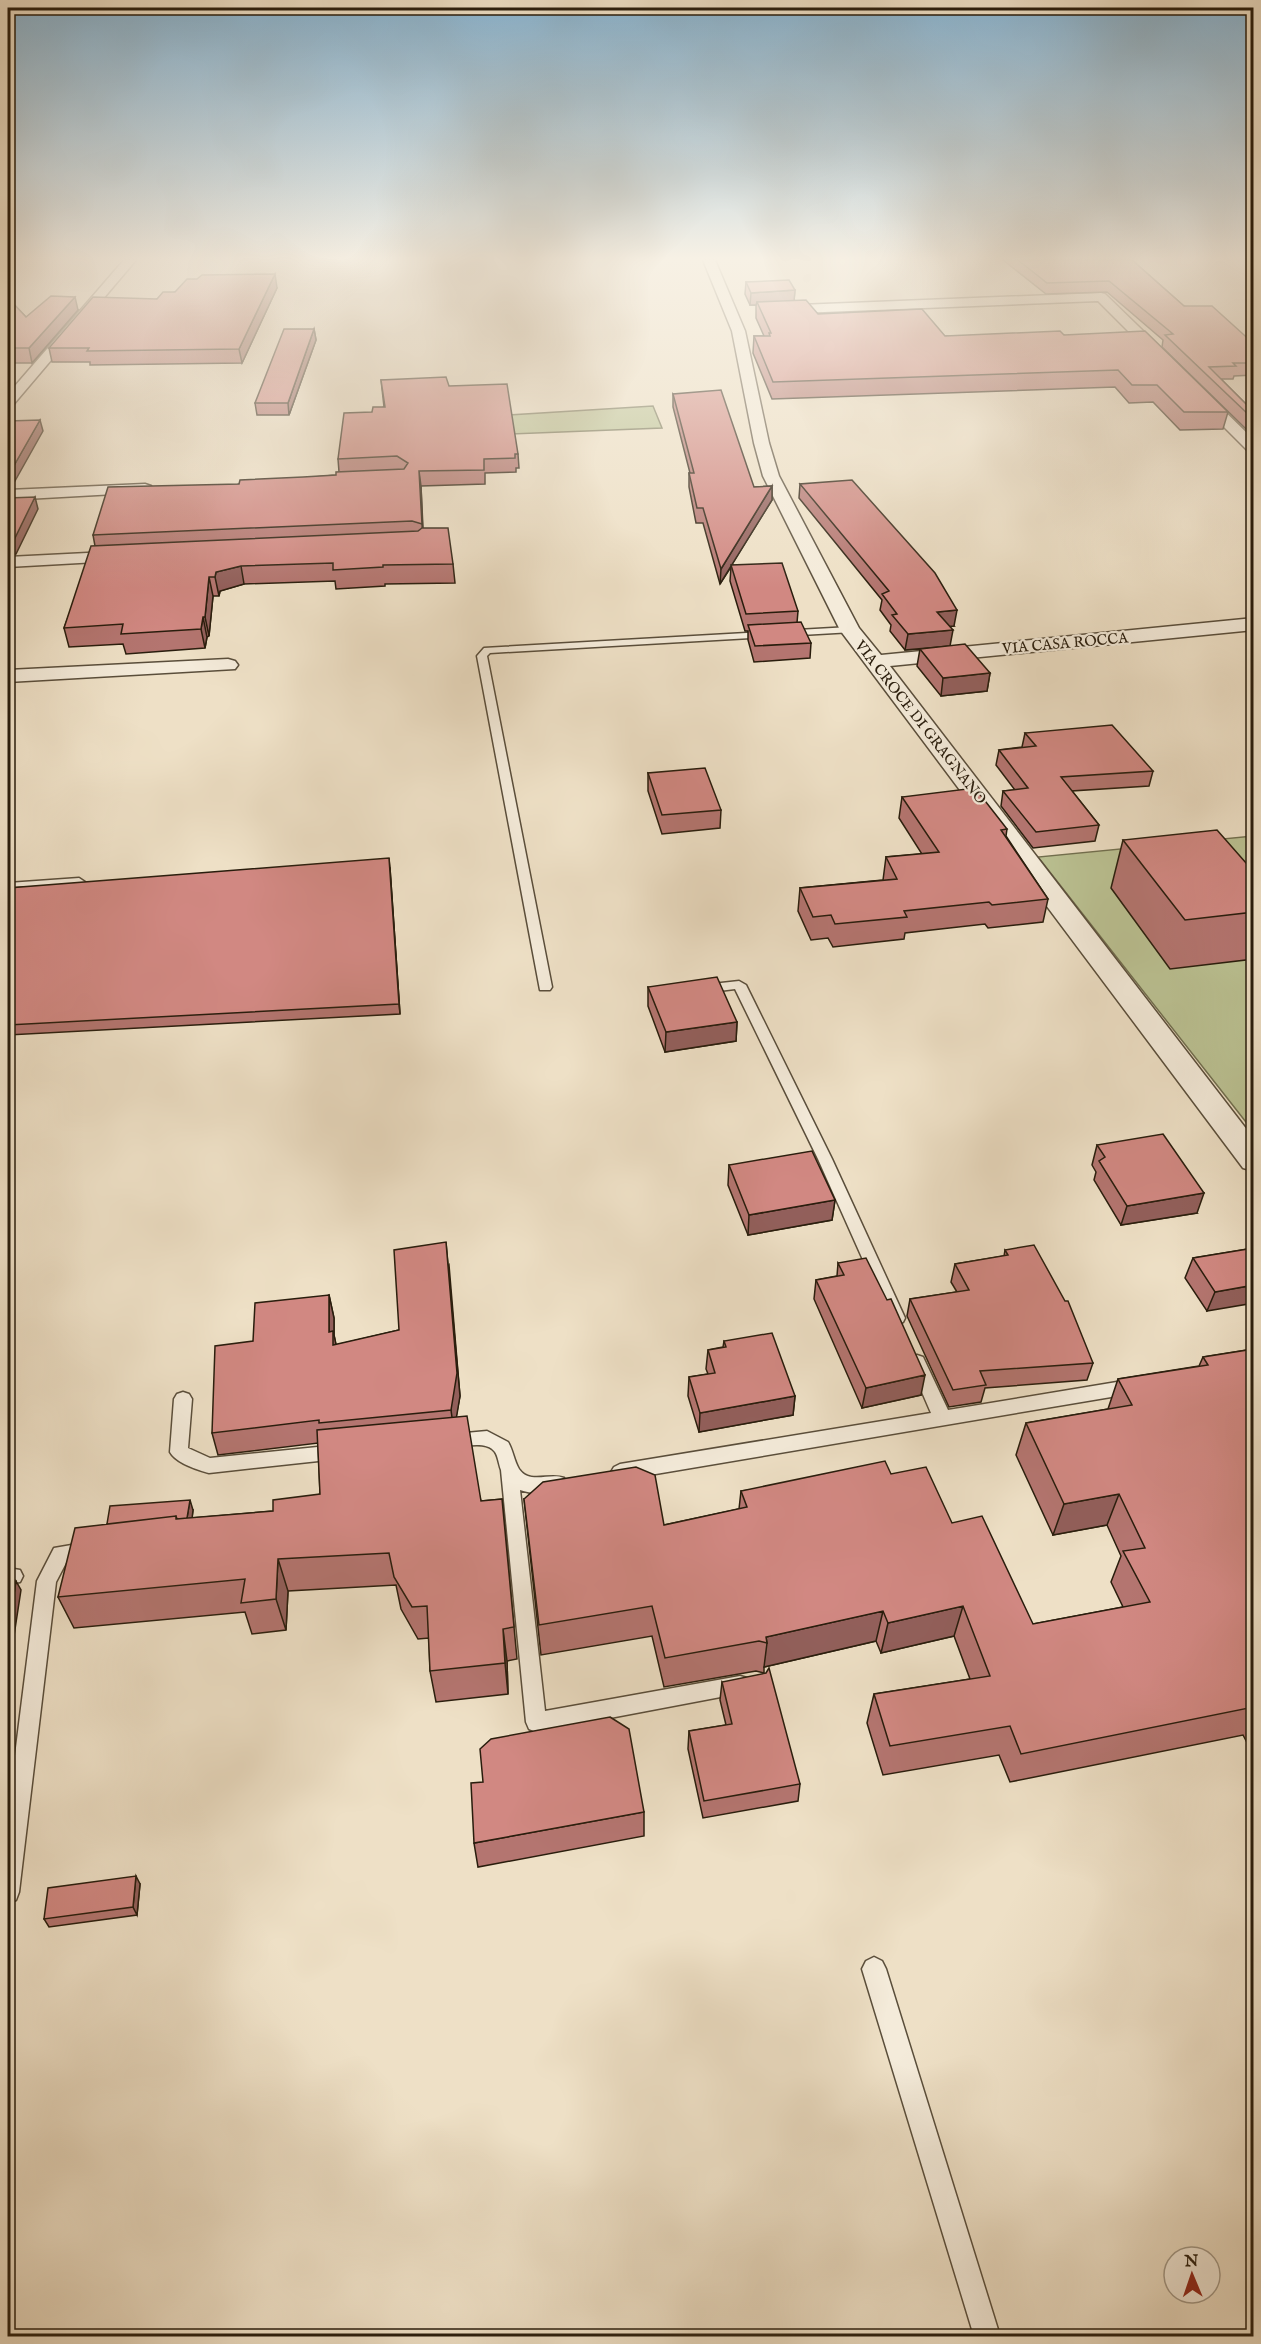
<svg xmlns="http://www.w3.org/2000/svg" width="1261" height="2344" font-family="'IM FELL English',serif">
<rect width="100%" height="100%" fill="#eee0c6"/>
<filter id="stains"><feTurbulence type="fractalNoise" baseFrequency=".00333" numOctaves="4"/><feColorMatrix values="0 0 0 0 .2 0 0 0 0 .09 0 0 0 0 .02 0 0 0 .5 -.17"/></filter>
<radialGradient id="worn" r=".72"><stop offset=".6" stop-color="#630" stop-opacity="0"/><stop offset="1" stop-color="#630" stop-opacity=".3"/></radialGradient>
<path fill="#bbc293" stroke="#727050" stroke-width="1.5" d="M 653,406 L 662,428 L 511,434 L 509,415 Z
M 1253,836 L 1253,1131 L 1038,857 Z"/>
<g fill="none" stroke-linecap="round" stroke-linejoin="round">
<defs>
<path id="service" d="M 850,627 L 853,628 L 853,632 L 490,653 L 487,656 L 552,987 L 550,990 L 540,990 L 477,656 L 484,648 Z
M 79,878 L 85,882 L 83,885 L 8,891 L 8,883 Z
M 739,981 L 746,985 L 832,1159 L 905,1318 L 903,1322 L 897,1324 L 891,1322 L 889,1318 L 818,1159 L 735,989 L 703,993 L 696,989 L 703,985 Z
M 917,1355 L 923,1357 L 948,1410 L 1135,1379 L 1141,1381 L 1144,1386 L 1141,1391 L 1135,1393 L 620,1480 L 614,1477 L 611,1472 L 614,1467 L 620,1464 L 931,1413 L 909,1362 L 911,1357 Z
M 183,1392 L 189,1394 L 192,1399 L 188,1448 L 210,1458 L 337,1445 L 343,1447 L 346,1452 L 343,1457 L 337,1459 L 209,1473 C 198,1470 176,1463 170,1452 L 174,1399 L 177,1394 Z
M 487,1431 L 508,1442 C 513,1450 514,1461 519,1469 C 530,1485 550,1472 564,1478 L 567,1483 L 564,1488 C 550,1493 534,1495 520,1490 L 545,1711 L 740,1676 L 747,1678 L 750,1685 L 747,1692 L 536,1732 L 529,1729 L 526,1722 L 501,1470 C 499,1465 498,1456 495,1452 C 485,1438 458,1450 444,1445 L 441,1440 L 444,1435 Z
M 89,1542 L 96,1544 L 98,1550 L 96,1556 L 67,1561 L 56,1582 L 19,1892 L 16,1900 L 8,1903 L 8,1811 L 37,1581 L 54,1548 Z
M 8,1568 L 20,1570 L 23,1576 L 20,1582 L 8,1584 Z
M 874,1957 L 882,1961 L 886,1969 L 1000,2336 L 974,2336 L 862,1969 L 866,1961 Z"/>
<path id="minor" d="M 124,260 L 136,260 L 13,405 L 8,406 L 8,394 Z
M 703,260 L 715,260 L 745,331 L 769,443 L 779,476 L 859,628 L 881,655 L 1254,618 L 1254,630 L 890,666 L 1254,1139 L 1254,1171 L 1243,1168 L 840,630 L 763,476 L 754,443 L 732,331 Z
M 1101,293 L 1105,294 L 1170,357 L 1172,360 L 1170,363 L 1160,363 L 1098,301 L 774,314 L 768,310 L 774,306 Z
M 1197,388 L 1202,389 L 1254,440 L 1254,454 L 1249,452 L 1192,395 L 1190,392 Z
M 145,484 L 151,486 L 153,489 L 151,492 L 8,500 L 8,490 Z
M 127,551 L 133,552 L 136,556 L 133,560 L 8,567 L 8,557 Z
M 228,659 L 235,661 L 238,665 L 235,669 L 8,682 L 8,670 Z"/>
</defs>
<use href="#service" stroke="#5a4e3b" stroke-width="3"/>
<use href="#minor" stroke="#5a4e3b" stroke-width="3"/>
<use href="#service" fill="#f4ebda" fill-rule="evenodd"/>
<use href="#minor" fill="#f4ebda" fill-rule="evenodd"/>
</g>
<path fill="#b47570" stroke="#291d0d" stroke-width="1.5" d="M 1003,260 L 1132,260 L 1184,306 L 1254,344 L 1254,375 L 1234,376 L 1233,379 L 1221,379 L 1254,412 L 1254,429 L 1246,429 L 1162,347 L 1163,340 L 1107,292 L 1046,294 Z
M 746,282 L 795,290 L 794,300 L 818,314 L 945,336 L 1064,335 L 1228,412 L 1223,429 L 1180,430 L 1153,402 L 1129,403 L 1115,387 L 772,399 L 753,353 L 754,336 L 764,336 L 756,318 L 756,305 L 750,305 L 745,294 Z
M 277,288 L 242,363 L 90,365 L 90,362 L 52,362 L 49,348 L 157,299 L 175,292 Z
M 8,298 L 26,317 L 78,310 L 32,363 L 13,363 L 8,370 Z
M 314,329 L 316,340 L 289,415 L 257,415 L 255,403 Z
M 381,380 L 449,386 L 518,454 L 519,468 L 516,468 L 516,472 L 485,473 L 485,484 L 421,486 L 423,528 L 453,564 L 455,583 L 385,584 L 385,586 L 336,589 L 335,581 L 244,584 L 220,591 L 219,596 L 213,596 L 209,636 L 207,637 L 205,648 L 126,654 L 123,644 L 69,647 L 64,628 L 95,546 L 93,535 L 239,484 L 336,475 L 339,472 L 338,459 L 372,412 L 384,407 Z
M 673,394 L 754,487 L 772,486 L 772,500 L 732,564 L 798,611 L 797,623 L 811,643 L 810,658 L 754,662 L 748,640 L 748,631 L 745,631 L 730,581 L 731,567 L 720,584 L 703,523 L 696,523 L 689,487 L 689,473 L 690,473 L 673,407 Z
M 800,484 L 954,626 L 950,626 L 950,646 L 990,673 L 987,691 L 941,696 L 917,666 L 920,649 L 905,650 L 890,631 L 891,625 L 880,610 L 882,600 L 799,498 Z
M 1025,733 L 1153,771 L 1149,786 L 1072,791 L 1099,825 L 1095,841 L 1033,848 L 1001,806 L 1003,791 L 1015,790 L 996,765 L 999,750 L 1022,747 Z
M 648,773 L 721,810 L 720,828 L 662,834 L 648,791 Z
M 902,797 L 1007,829 L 1006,836 L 1048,899 L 1043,922 L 988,928 L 985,924 L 905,933 L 904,939 L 833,947 L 828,938 L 811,940 L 798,911 L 800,888 L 883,880 L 886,857 L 922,854 L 899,818 Z
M 1123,840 L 1254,872 L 1254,959 L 1170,969 L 1111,888 Z
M 390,868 L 400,1014 L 8,1035 L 8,888 Z
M 648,987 L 737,1022 L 736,1041 L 665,1052 L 648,1006 Z
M 1097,1145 L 1197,1213 L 1121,1225 L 1094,1180 L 1096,1172 L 1092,1165 Z
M 729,1165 L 835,1200 L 832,1220 L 748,1235 L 728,1185 Z
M 1254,1248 L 1207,1311 L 1185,1278 L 1193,1258 Z
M 1005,1250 L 1093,1363 L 1087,1380 L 985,1388 L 981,1402 L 949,1407 L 907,1316 L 910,1299 L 957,1292 L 951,1282 L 955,1264 L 1004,1256 Z
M 838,1263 L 921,1395 L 862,1408 L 814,1299 L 816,1280 L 837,1276 Z
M 449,1265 L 460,1396 L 456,1417 L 481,1501 L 502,1499 L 517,1659 L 507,1661 L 508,1694 L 436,1702 L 430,1671 L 429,1638 L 418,1639 L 401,1609 L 396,1585 L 288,1591 L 286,1630 L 252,1634 L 245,1612 L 74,1628 L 58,1597 L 107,1524 L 193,1510 L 192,1518 L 273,1511 L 320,1494 L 318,1443 L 218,1455 L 212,1433 L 253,1341 L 329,1295 L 334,1318 L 334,1335 L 336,1345 L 399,1330 Z
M 724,1341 L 795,1396 L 793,1415 L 699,1432 L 688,1396 L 689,1377 L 708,1374 L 706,1369 L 708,1350 L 723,1347 Z
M 1254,1349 L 1254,1756 L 1243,1735 L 1010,1782 L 999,1755 L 883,1775 L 867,1723 L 874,1694 L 970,1679 L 954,1636 L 881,1653 L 876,1641 L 764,1667 L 764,1673 L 756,1671 L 664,1687 L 652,1636 L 541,1655 L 524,1499 L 664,1525 L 739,1509 L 741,1491 L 891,1474 L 952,1523 L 1033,1624 L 1123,1607 L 1111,1582 L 1121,1556 L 1107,1525 L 1053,1535 L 1016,1455 L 1026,1423 L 1108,1409 L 1118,1379 L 1199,1366 L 1203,1357 Z
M 722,1682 L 800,1784 L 798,1801 L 703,1818 L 688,1749 L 689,1731 L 726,1725 L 720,1700 Z
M 644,1812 L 644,1836 L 478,1867 L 474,1843 Z
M 140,1884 L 137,1915 L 49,1927 L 44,1919 Z"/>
<path fill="#925f5b" stroke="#291d0d" stroke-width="1.5" d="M 275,274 L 277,288 L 242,363 L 239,349 Z
M 795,290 L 794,302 L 757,302 L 756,305 L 750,305 L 751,293 Z
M 75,297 L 78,310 L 32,363 L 29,348 Z
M 314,329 L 316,340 L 289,415 L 288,403 Z
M 9,348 L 13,363 L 8,370 L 8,350 Z
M 40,420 L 43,431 L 11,488 L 8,488 L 8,476 Z
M 419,471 L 421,486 L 423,539 L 422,524 Z
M 772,486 L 772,500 L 720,584 L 721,569 Z
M 35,497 L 38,509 L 16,554 L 8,555 L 8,543 Z
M 241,566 L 244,584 L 220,591 L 219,596 L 215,577 L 216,572 Z
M 209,577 L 213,596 L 209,636 L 205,617 Z
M 957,610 L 954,626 L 935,628 L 937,612 Z
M 203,617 L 207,637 L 205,648 L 201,629 Z
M 953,630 L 950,646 L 905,650 L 908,634 Z
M 990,673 L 987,691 L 941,696 L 943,678 Z
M 389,858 L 390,868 L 400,1014 L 399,1004 Z
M 737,1022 L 736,1041 L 665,1052 L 666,1032 Z
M 1204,1193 L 1197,1213 L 1121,1225 L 1127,1206 Z
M 835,1200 L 832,1220 L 748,1235 L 749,1215 Z
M 446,1242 L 460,1396 L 454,1432 L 451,1410 Z
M 1254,1285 L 1254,1303 L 1207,1311 L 1215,1292 Z
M 329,1295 L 334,1318 L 334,1335 L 338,1354 L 338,1368 L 329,1332 Z
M 925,1375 L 921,1395 L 862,1408 L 866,1388 Z
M 795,1396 L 793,1415 L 699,1432 L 700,1413 Z
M 1119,1494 L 1107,1525 L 1053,1535 L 1064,1504 Z
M 190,1500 L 193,1510 L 191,1528 L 187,1518 Z
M 278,1559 L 288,1591 L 286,1630 L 276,1599 Z
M 16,1581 L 21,1590 L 8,1675 L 8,1634 Z
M 963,1606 L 954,1636 L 881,1653 L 888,1623 Z
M 883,1611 L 876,1641 L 764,1667 L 767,1643 L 766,1637 Z
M 503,1629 L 507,1661 L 508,1694 L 505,1663 Z
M 136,1876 L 140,1884 L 137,1915 L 133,1907 Z"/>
<path fill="#d18882" stroke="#291d0d" stroke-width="1.5" d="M 1018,260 L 1132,260 L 1184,306 L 1212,306 L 1254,344 L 1254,363 L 1233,363 L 1236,366 L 1209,367 L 1254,412 L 1254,416 L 1250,416 L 1165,335 L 1173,334 L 1109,281 L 1047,283 Z
M 275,274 L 239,349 L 87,351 L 89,348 L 49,348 L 93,297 L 157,299 L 163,292 L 175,292 L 187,279 L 197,279 L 202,275 Z
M 789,280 L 795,290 L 751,293 L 746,282 Z
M 51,296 L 75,297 L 29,348 L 9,348 L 8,350 L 8,298 L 26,317 Z
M 806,300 L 818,314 L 922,309 L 945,336 L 1060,331 L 1064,335 L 1145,331 L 1228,412 L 1184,412 L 1157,385 L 1132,385 L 1118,370 L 773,382 L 754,336 L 770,336 L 769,333 L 771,333 L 757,302 Z
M 284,329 L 314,329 L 288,403 L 255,403 Z
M 446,377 L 449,386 L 507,384 L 518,454 L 515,454 L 515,458 L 484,459 L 484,470 L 419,471 L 422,524 L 412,521 L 93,535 L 108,487 L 239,484 L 240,480 L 303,477 L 336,475 L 336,472 L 404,469 L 408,463 L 397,456 L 338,459 L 344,413 L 372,412 L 373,407 L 385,407 L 381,380 Z
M 721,390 L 754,487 L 772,486 L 721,569 L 703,508 L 697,508 L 689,473 L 694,473 L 673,394 Z
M 40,420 L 8,476 L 8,421 Z
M 852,480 L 935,573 L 957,610 L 937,612 L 953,630 L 908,634 L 892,615 L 897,614 L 882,594 L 889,591 L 800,484 Z
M 35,497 L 13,542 L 8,543 L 8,498 Z
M 422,528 L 448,528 L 453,564 L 383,565 L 383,567 L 333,570 L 333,563 L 241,566 L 216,572 L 215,577 L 209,577 L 205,617 L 203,617 L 201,629 L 121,634 L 123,624 L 64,628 L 91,546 L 418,531 Z
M 782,563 L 798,611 L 746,614 L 731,565 Z
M 801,622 L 811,643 L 755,646 L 748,625 Z
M 965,644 L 990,673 L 943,678 L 920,649 Z
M 1112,725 L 1153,771 L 1061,777 L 1099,825 L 1036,832 L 1003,791 L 1028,788 L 999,750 L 1036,746 L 1025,733 Z
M 705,768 L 721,810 L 662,815 L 648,773 Z
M 975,788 L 1007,829 L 1001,830 L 1048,899 L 992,905 L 989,902 L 904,911 L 907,917 L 835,924 L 831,915 L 813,917 L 800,888 L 897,879 L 886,857 L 939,852 L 902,797 Z
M 1217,830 L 1254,872 L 1254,912 L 1185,920 L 1123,840 Z
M 389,858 L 399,1004 L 8,1025 L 8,888 Z
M 717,977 L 737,1022 L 666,1032 L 648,987 Z
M 1163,1134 L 1204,1193 L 1127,1206 L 1099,1161 L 1105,1157 L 1097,1145 Z
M 812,1151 L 835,1200 L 749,1215 L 729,1165 Z
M 446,1242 L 457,1373 L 451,1410 L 319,1423 L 319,1420 L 212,1433 L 215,1346 L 253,1341 L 255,1303 L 329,1295 L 329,1332 L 333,1331 L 333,1345 L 399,1330 L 394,1250 Z
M 1034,1245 L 1065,1301 L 1068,1301 L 1093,1363 L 980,1371 L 986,1385 L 953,1390 L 910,1299 L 969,1290 L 955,1264 L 1008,1255 L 1005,1250 Z
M 1254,1248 L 1254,1285 L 1215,1292 L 1193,1258 Z
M 866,1258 L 887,1300 L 891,1299 L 925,1375 L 866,1388 L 816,1280 L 844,1275 L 838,1263 Z
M 772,1333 L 795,1396 L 700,1413 L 689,1377 L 715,1373 L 708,1350 L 726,1347 L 724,1341 Z
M 1254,1349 L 1254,1707 L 1021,1754 L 1010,1726 L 890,1746 L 874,1694 L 990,1676 L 963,1606 L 888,1623 L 883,1611 L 766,1637 L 767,1643 L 759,1641 L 665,1658 L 652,1606 L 539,1625 L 524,1499 L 543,1482 L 636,1467 L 655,1475 L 664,1525 L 747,1507 L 741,1491 L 885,1461 L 891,1474 L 926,1467 L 952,1523 L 982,1516 L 1033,1624 L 1150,1602 L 1123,1551 L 1145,1548 L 1119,1494 L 1064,1504 L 1026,1423 L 1132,1405 L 1118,1379 L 1208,1365 L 1203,1357 Z
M 467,1416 L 481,1501 L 502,1499 L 514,1627 L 503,1629 L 505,1663 L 430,1671 L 427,1606 L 412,1607 L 394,1577 L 389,1553 L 278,1559 L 276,1599 L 241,1603 L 245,1579 L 58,1597 L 75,1528 L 176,1516 L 176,1519 L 273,1511 L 273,1500 L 320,1494 L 317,1430 Z
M 190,1500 L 187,1518 L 177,1519 L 176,1516 L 107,1524 L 110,1506 Z
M 16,1581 L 8,1634 L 8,1582 Z
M 769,1668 L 800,1784 L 704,1801 L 689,1731 L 732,1724 L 722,1682 L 766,1673 Z
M 610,1717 L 629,1729 L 644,1812 L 474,1843 L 471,1783 L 483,1782 L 480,1749 L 491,1739 Z
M 136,1876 L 133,1907 L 44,1919 L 48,1888 Z"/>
<linearGradient id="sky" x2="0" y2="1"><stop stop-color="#89b7d6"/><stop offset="0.44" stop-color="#f7f1e5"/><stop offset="1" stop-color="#f7f1e5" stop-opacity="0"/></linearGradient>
<rect width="1261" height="588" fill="url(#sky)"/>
<g text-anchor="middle" stroke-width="4.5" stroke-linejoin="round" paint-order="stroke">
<g font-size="15" fill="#291d0d" stroke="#f4ebda">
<text transform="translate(1065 643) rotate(-5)" y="5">VIA CASA ROCCA</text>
<text transform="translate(921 722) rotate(52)" y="5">VIA CROCE DI GRAGNANO</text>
</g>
</g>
<rect width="1261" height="2344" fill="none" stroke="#eee0c6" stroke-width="30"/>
<rect x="9" y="9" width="1243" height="2326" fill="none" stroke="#291d0d" stroke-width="3"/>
<rect x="15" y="15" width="1231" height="2314" fill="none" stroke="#291d0d" stroke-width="1.5"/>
<g transform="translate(1192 2275) rotate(358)"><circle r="28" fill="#f4ebda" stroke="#a39988" stroke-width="1.5"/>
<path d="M0-4.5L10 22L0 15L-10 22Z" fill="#8f2418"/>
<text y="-9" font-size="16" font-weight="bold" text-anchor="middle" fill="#291d0d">N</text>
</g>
<rect width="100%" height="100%" filter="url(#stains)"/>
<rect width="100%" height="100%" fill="url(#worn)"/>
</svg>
